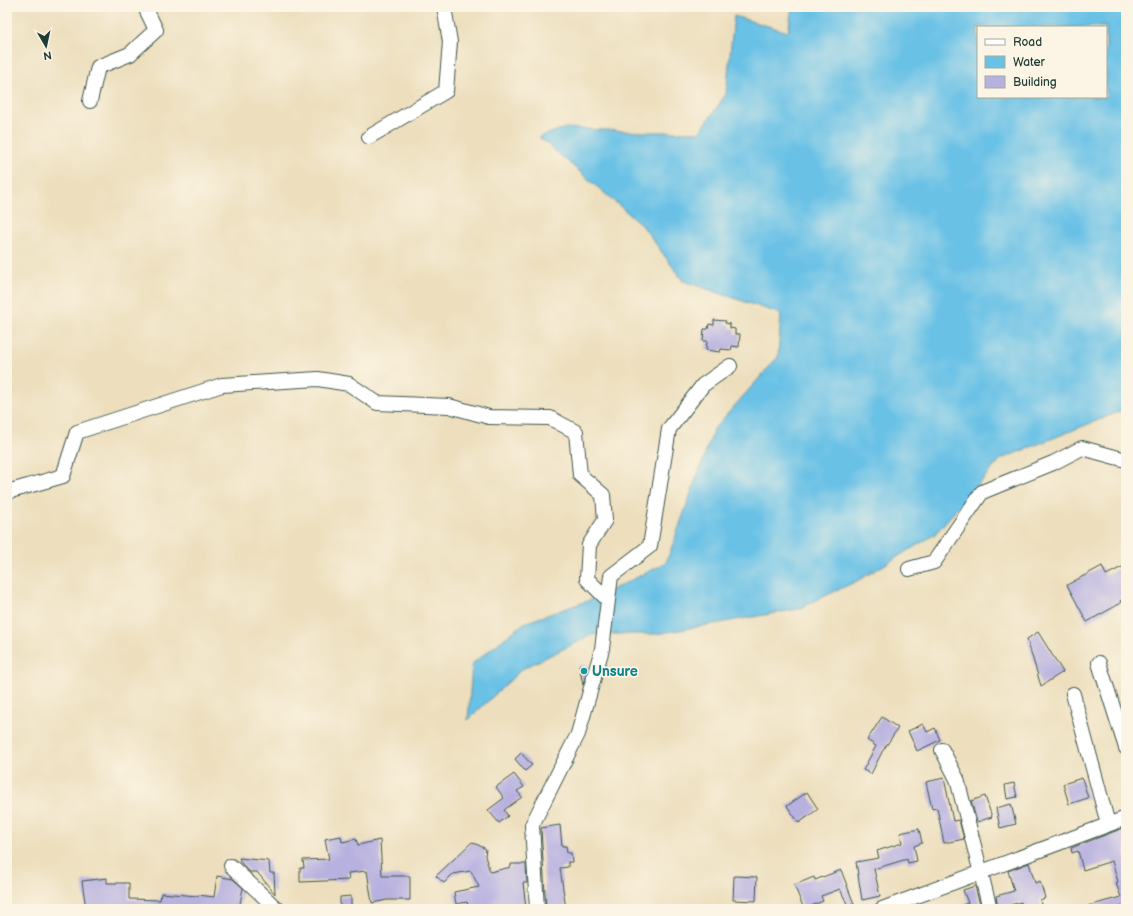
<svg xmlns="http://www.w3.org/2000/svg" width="1133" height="916" font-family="'Balsamiq Sans',sans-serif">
<rect width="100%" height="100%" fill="#fcf5e5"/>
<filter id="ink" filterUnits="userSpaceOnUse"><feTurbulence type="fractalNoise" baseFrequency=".025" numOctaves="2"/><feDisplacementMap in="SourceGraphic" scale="8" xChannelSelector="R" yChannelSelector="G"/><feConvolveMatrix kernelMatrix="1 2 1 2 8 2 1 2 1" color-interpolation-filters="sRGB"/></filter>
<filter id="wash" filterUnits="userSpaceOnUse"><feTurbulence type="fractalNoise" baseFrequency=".012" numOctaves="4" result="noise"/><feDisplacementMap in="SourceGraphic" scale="16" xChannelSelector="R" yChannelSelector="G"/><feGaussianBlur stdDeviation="0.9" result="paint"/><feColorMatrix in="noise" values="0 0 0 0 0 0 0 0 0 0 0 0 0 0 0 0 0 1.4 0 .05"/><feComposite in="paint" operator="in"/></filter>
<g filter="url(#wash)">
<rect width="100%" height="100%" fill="#eddfbe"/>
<path fill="#69c1e6" stroke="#447f8d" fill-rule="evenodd" d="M 792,7 L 1008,7 L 1021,11 L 1023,7 L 1126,7 L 1126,409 L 1001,459 L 934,535 L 859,580 L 798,609 L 657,634 L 594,634 L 522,669 L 468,720 L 472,664 L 524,623 L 593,599 L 666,563 L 714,429 L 778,357 L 781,314 L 683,281 L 642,225 L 539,137 L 565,128 L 644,132 L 700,132 L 726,94 L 734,16 L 788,32 ZM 978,27 L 1106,27 L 1106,97 L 978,97 Z"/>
<g id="blocks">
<path fill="#b7b1e0" d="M 714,320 L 726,321 L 725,323 L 730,324 L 730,328 L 735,329 L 735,334 L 740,334 L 739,347 L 732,346 L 731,350 L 721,349 L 720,352 L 706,350 L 707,341 L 703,341 L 704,329 L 708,329 L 709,324 L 714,325 Z
M 1126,565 L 1126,597 L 1120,601 L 1121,603 L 1087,622 L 1067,585 L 1102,566 L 1106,575 Z
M 1038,632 L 1063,672 L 1041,686 L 1027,639 Z
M 579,665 L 588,666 L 583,685 Z
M 882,717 L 898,728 L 882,752 L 871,774 L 863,770 L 876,746 L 867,740 Z
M 923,724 L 927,732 L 935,728 L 940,740 L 917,751 L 908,731 Z
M 521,753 L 532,765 L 525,771 L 515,759 Z
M 514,774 L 524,787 L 517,791 L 522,797 L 504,810 L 508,816 L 499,823 L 488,810 L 504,798 L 496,787 Z
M 944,778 L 953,821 L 959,820 L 964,839 L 944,843 L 937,808 L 932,809 L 926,782 Z
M 1082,778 L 1088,798 L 1069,804 L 1063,784 Z
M 1014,783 L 1017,797 L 1007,799 L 1005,785 Z
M 807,792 L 818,809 L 799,823 L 787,806 Z
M 985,796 L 992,817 L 977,822 L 971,801 Z
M 1011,804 L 1016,824 L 1000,828 L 996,808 Z
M 560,825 L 562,846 L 566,846 L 567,853 L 571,853 L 572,862 L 568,862 L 568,867 L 560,868 L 566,909 L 546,909 L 541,828 Z
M 1126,827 L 1126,908 L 1124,908 L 1123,906 L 1115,909 L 1088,909 L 1088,906 L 1121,897 L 1116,883 L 1118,882 L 1112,861 L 1083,870 L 1078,851 L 1072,853 L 1071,848 Z
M 919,829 L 922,843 L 914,846 L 917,861 L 908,863 L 907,859 L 874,869 L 880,896 L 862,900 L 856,862 L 879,858 L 877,851 L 902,843 L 900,833 Z
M 341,836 L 342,842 L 356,839 L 358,845 L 380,840 L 382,876 L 410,876 L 410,900 L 387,900 L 372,903 L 367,871 L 348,873 L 349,880 L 300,882 L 300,868 L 304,868 L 303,860 L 329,859 L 325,839 Z
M 472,842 L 486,849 L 485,856 L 490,872 L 511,867 L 511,864 L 526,864 L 527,883 L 523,883 L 526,908 L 485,909 L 485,905 L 469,908 L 467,902 L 456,904 L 454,892 L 479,887 L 471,871 L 453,874 L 444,883 L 436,876 Z
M 239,858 L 269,861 L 270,873 L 274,873 L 275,894 L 257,872 L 250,872 L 241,863 Z
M 1029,863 L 1035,883 L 1040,881 L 1045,898 L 1040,900 L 1042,909 L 1023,909 L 1021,902 L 1003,907 L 1004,909 L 998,909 L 996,896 L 1014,891 L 1008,871 Z
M 841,870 L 854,904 L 848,906 L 840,889 L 821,896 L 823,901 L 804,909 L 794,885 L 814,877 L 815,880 Z
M 217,876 L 233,879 L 243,888 L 239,909 L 112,909 L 112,908 L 86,909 L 82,881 L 107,878 L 107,883 L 129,883 L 129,899 L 160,900 L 161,893 L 198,896 L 198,895 L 214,897 Z
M 734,876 L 757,877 L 756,901 L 733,900 Z
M 975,886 L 981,909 L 959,909 L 959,906 L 968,903 L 963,890 Z
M 351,896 L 351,909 L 340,909 L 340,897 Z"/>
</g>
</g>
<g filter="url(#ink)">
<use href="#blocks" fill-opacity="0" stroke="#3e5549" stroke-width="1"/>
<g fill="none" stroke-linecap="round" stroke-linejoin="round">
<defs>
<path id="minor" d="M 90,101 L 98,67 L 130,54 L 156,30 L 145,7
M 369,137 L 446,91 L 450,42 L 444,7
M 7,492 L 63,476 L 77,432 L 222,385 L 318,379 L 349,384 L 377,403 L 449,406 L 489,417 L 550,418 L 576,432 L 580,475 L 603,495 L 605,520 L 589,545 L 587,579 L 608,600
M 909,569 L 934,562 L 982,492 L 1053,463 L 1082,448 L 1126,460
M 1099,663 L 1126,748
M 1073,694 L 1108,824
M 942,750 L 957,779 L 990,909
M 231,866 L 277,909
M 537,909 L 532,825 L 578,734 L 602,649 L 611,576 L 650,546 L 669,429 L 703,385 L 730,366
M 882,909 L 1126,818"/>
</defs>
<use href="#minor" stroke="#3e5549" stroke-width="16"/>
<use href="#minor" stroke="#fff" stroke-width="14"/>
</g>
</g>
<circle fill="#0f9aa8" stroke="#fcf5e5" stroke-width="1.5" cx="584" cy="671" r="4"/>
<g text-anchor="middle" stroke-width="3.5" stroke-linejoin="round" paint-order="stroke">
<g font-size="14" font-weight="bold" fill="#0d838f" stroke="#fcf5e5" text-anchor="start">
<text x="592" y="676">Unsure</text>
</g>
</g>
<rect width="1133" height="916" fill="none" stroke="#fcf5e5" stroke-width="24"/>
<rect x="977" y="26" width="130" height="72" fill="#fcf5e5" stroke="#a4ab9e"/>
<rect x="985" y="39" width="20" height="6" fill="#ffffff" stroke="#a4ab9e"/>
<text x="1013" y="46" font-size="12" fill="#1f3d34">Road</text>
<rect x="985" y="56" width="20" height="12" fill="#69c1e6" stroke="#a4ab9e"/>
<text x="1013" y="66" font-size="12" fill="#1f3d34">Water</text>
<rect x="985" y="76" width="20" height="12" fill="#b7b1e0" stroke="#a4ab9e"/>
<text x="1013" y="86" font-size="12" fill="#1f3d34">Building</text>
<g transform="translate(46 46) rotate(171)" stroke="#fcf5e5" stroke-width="3" paint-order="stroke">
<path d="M0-3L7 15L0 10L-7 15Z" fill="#1f3d34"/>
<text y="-6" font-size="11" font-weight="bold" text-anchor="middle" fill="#1f3d34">N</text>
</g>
</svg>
